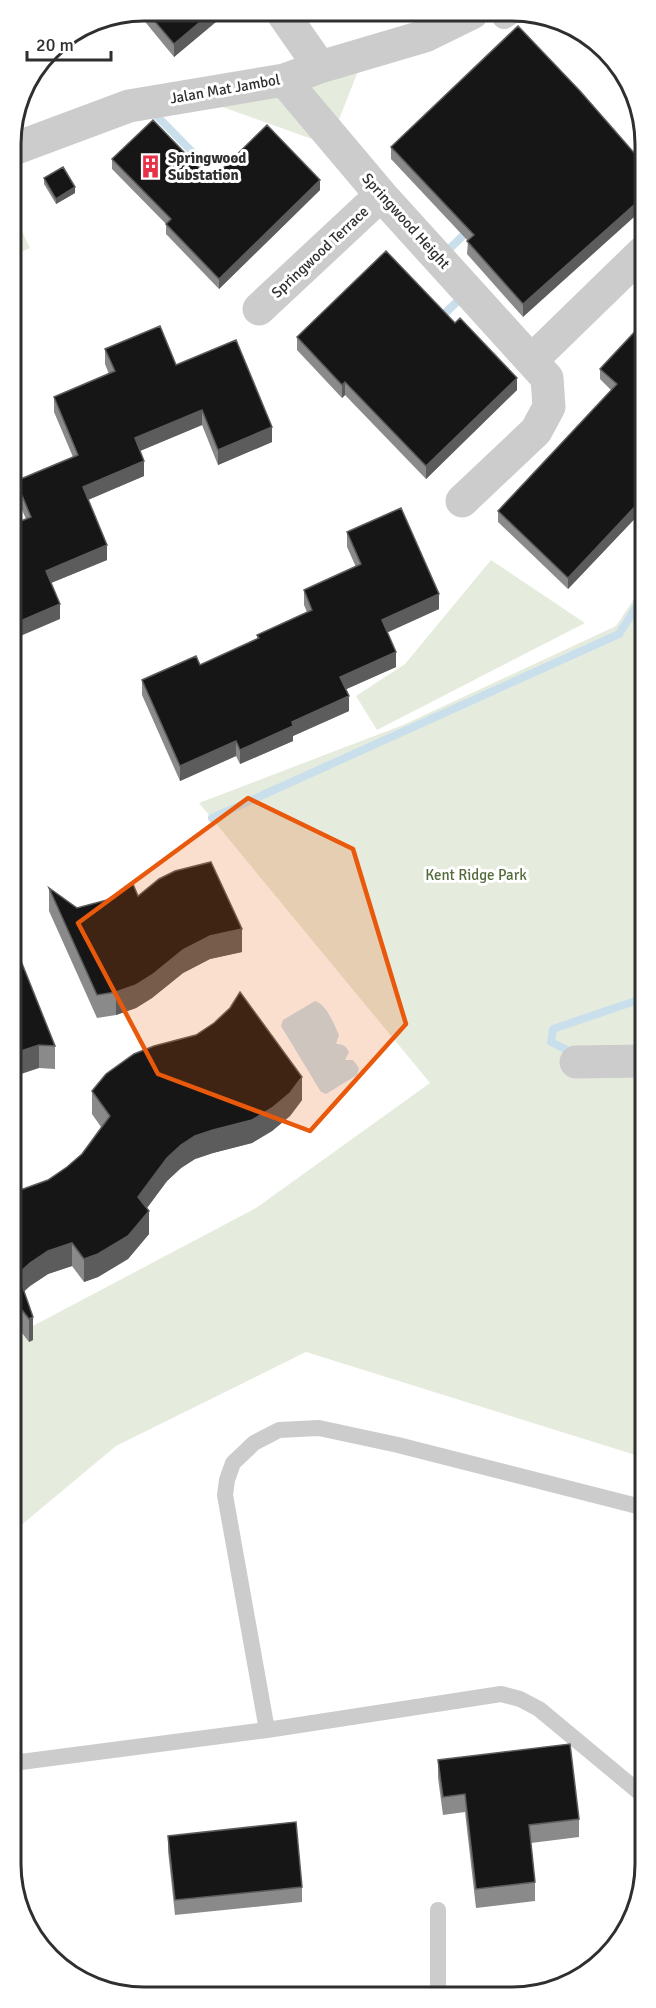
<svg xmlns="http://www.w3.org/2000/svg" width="656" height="2008" font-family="Signika,sans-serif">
<rect width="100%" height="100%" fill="#fff"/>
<path fill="#e6ecdd" d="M 360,66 L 338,122 L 304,85 Z
M 280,93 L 326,144 L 211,103 Z
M 11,208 L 30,248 L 11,257 Z
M 491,560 L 585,623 L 377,730 L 356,696 L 405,664 Z
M 644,584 L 645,1458 L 306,1352 L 116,1446 L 13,1532 L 12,1337 L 256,1208 L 430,1083 L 199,803 L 403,725 L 616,626 Z"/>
<path fill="#c9e0ec" d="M 315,1001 C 327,1005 334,1024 339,1035 L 336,1044 C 343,1044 346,1046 349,1052 L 345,1060 L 353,1060 L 359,1068 L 357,1075 L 326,1094 L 321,1092 L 281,1026 L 283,1020 Z"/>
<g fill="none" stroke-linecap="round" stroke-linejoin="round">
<path stroke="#c9e0ec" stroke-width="8" d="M 155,114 L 204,164 L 192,175
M 446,252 L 471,228
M 439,319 L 464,295
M 212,818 L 619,634 L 644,595
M 575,1054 L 551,1042 L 553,1029 L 644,998"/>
<path stroke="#ccc" stroke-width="16" d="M 267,1730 L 225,1495 L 227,1480 L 233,1463 L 254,1443 L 279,1430 L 319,1428 L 398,1445 L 645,1508
M 13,1763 L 267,1730 L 501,1694 L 520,1699 L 539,1709 L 645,1797
M 438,1910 L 438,1995"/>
<path stroke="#ccc" stroke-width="24" d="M 504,17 L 510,13"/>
<path stroke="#ccc" stroke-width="33" d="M 281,11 L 320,67
M 284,80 L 381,195 L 547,378 L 549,407 L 536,431 L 462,501
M 11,150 L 129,106 L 284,80 L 320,67 L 425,36 L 472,13
M 259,309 L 381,195
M 532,360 L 643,252
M 576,1062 L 644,1061"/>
</g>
<path fill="#8a8a8a" d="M 144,10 L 229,11 L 174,57 L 137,12 Z
M 623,81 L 643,118 L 623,86 Z
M 580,91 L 523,317 L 467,254 L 468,241 L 391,159 L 391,147 Z
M 112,159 L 211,180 L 320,190 L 219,289 L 166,234 L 166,224 L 112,169 Z
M 44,178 L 75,193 L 56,204 L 44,184 Z
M 643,323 L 644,509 L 568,589 L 498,522 L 498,511 L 611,390 L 600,379 L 600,369 Z
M 297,337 L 517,390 L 426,479 L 345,395 L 342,398 L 297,350 Z
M 105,349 L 176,365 L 272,442 L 218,465 L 202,425 L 140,451 L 144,476 L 88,500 L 107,560 L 51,583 L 60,619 L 26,519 L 16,496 L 16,481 L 73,457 L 54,412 L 54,397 L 109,374 L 105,364 Z
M 347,532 L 439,609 L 387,632 L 396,667 L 346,689 L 349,711 L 293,736 L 293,741 L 240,764 L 236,756 L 180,781 L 142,695 L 142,680 L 200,665 L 257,639 L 257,635 L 307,612 L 304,605 L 304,590 L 356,567 L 347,547 Z
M 49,888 L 77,908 L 138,896 L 242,952 L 210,959 L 183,973 L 152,998 L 136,1008 L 116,1015 L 97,1018 L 49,911 Z
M 12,963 L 55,1046 L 55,1069 L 39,1068 Z
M 92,1091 L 302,1100 L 290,1116 L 272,1131 L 252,1143 L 213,1153 L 195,1159 L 181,1168 L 167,1181 L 147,1208 L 149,1234 L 128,1259 L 98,1277 L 84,1282 L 72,1266 L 48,1274 L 30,1286 L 24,1291 L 33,1340 L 29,1342 L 12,1320 L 12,1193 L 48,1180 L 67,1167 L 82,1154 L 101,1127 L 92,1114 Z
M 438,1760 L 579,1819 L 579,1837 L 531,1843 L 535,1882 L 535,1901 L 476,1908 L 465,1812 L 443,1815 L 438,1778 Z
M 168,1836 L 302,1887 L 302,1902 L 175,1915 L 168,1851 Z"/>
<path fill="#5c5c5c" d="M 213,11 L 229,11 L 174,57 L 174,44 Z
M 72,34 L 50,51 L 56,44 Z
M 320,180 L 320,190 L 219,289 L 219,279 Z
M 75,187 L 75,193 L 56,204 L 56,199 Z
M 643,197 L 643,209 L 523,317 L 523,304 Z
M 517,378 L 517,390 L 426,479 L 426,466 Z
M 345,382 L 345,395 L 342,398 L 342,385 Z
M 202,410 L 202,425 L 135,453 L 135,438 Z
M 272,427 L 272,442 L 218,465 L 218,450 Z
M 144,461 L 144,476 L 83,502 L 83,487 Z
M 643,498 L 644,509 L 568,589 L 568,578 Z
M 107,545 L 107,560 L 46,585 L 46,571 Z
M 439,594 L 439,609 L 382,635 L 382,620 Z
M 60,604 L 60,619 L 11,640 L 11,625 Z
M 396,652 L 396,667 L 340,692 L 340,677 Z
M 349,696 L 349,711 L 293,736 L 293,741 L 240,764 L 240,750 L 292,722 Z
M 236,741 L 236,756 L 180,781 L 180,766 Z
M 242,929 L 242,952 L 210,959 L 183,973 L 152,998 L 136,1008 L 116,1015 L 116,992 L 183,950 L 210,936 Z
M 39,1045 L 39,1068 L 12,1077 L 12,1054 Z
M 302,1077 L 302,1100 L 290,1116 L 272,1131 L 252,1143 L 213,1153 L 195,1159 L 181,1168 L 167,1181 L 138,1220 L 138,1197 L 167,1158 L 181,1145 L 195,1136 Z
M 149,1211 L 149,1234 L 128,1259 L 98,1277 L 84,1282 L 84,1259 Z
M 72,1243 L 72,1266 L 48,1274 L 30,1286 L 18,1297 L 18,1274 L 30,1263 L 48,1251 Z
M 33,1317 L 33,1340 L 29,1342 L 29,1319 Z"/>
<path fill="#161616" stroke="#5c5c5c" stroke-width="1.5" d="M 146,11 L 213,11 L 174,44 Z
M 518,26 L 580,91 L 643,163 L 643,197 L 523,304 L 467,241 L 474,235 L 391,147 Z
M 153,120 L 211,180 L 267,125 L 320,180 L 219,279 L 166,224 L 171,219 L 112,159 Z
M 63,167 L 75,187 L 56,199 L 44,178 Z
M 386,251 L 455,323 L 460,318 L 517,378 L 426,466 L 345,382 L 342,385 L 297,337 Z
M 643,323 L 643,498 L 568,578 L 498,511 L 617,384 L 600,369 Z
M 160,326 L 176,365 L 236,340 L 272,427 L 218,450 L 202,410 L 135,438 L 144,461 L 83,487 L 107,545 L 46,571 L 60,604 L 11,625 L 11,525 L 31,517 L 16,481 L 78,455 L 54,397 L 115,371 L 105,349 Z
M 401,508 L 439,594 L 382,620 L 396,652 L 340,677 L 349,696 L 292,722 L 293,726 L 240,750 L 236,741 L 180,766 L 142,680 L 196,656 L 200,665 L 259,638 L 257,635 L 312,610 L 304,590 L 361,564 L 347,532 Z
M 211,862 L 242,929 L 210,936 L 183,950 L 152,975 L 136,985 L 116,992 L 97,995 L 49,888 L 77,908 L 107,900 L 133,884 L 138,896 L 159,879 L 175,871 Z
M 21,961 L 55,1046 L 39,1045 L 12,1054 L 12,963 Z
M 240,992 L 302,1077 L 290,1093 L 272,1108 L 252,1120 L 213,1130 L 195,1136 L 181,1145 L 167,1158 L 138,1197 L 149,1211 L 128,1236 L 98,1254 L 84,1259 L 72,1243 L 48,1251 L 30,1263 L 18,1274 L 33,1317 L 29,1319 L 12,1297 L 12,1193 L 48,1180 L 67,1167 L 82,1154 L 110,1116 L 92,1091 L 106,1074 L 134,1054 L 154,1046 L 196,1035 L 214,1023 L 230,1008 Z
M 570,1744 L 579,1819 L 529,1825 L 535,1882 L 476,1889 L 465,1794 L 443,1797 L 438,1760 Z
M 296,1822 L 302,1887 L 175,1900 L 168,1836 Z"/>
<path fill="#e8590c" fill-opacity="0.2" stroke="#e8590c" stroke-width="4.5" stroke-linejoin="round" d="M 248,798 L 353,849 L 406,1024 L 310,1131 L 158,1074 L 78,923 Z"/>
<defs>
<symbol id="building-bare" viewBox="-9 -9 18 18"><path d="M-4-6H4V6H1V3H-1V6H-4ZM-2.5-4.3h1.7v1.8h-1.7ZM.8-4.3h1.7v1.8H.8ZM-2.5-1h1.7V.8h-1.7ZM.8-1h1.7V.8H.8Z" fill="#e63146" stroke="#fff" stroke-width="2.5" paint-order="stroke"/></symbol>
</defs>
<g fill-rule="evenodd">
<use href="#building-bare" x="134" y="150" width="33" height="33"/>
</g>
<g text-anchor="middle" stroke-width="6" stroke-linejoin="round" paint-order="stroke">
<g font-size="15" fill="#2f2f2f" stroke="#fff">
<text transform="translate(225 89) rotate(-10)" y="5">Jalan Mat Jambol</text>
<text transform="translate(406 221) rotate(48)" y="5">Springwood Height</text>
<text transform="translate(320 252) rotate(-43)" y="5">Springwood Terrace</text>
</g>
<g font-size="15" font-weight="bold" fill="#2f2f2f" stroke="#fff" text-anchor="start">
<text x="168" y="163">Springwood<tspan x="168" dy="17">Substation</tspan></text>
</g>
<g font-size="15" fill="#546b3c" stroke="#fff">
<text x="476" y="880">Kent Ridge Park</text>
</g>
</g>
<path d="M0 0H656V2008H0ZM144 21H512A123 123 0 0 1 635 144V1864A123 123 0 0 1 512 1987H144A123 123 0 0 1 21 1864V144A123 123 0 0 1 144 21Z" fill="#fff" fill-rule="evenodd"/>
<path fill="none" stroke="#2f2f2f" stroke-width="3" d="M144 21H512A123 123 0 0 1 635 144V1864A123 123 0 0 1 512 1987H144A123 123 0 0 1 21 1864V144A123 123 0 0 1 144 21Z"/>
<path d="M27 51v9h84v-9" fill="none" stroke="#2f2f2f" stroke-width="3"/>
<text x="36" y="51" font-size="18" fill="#2f2f2f" stroke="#ffffff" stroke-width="4.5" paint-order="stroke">20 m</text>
</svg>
